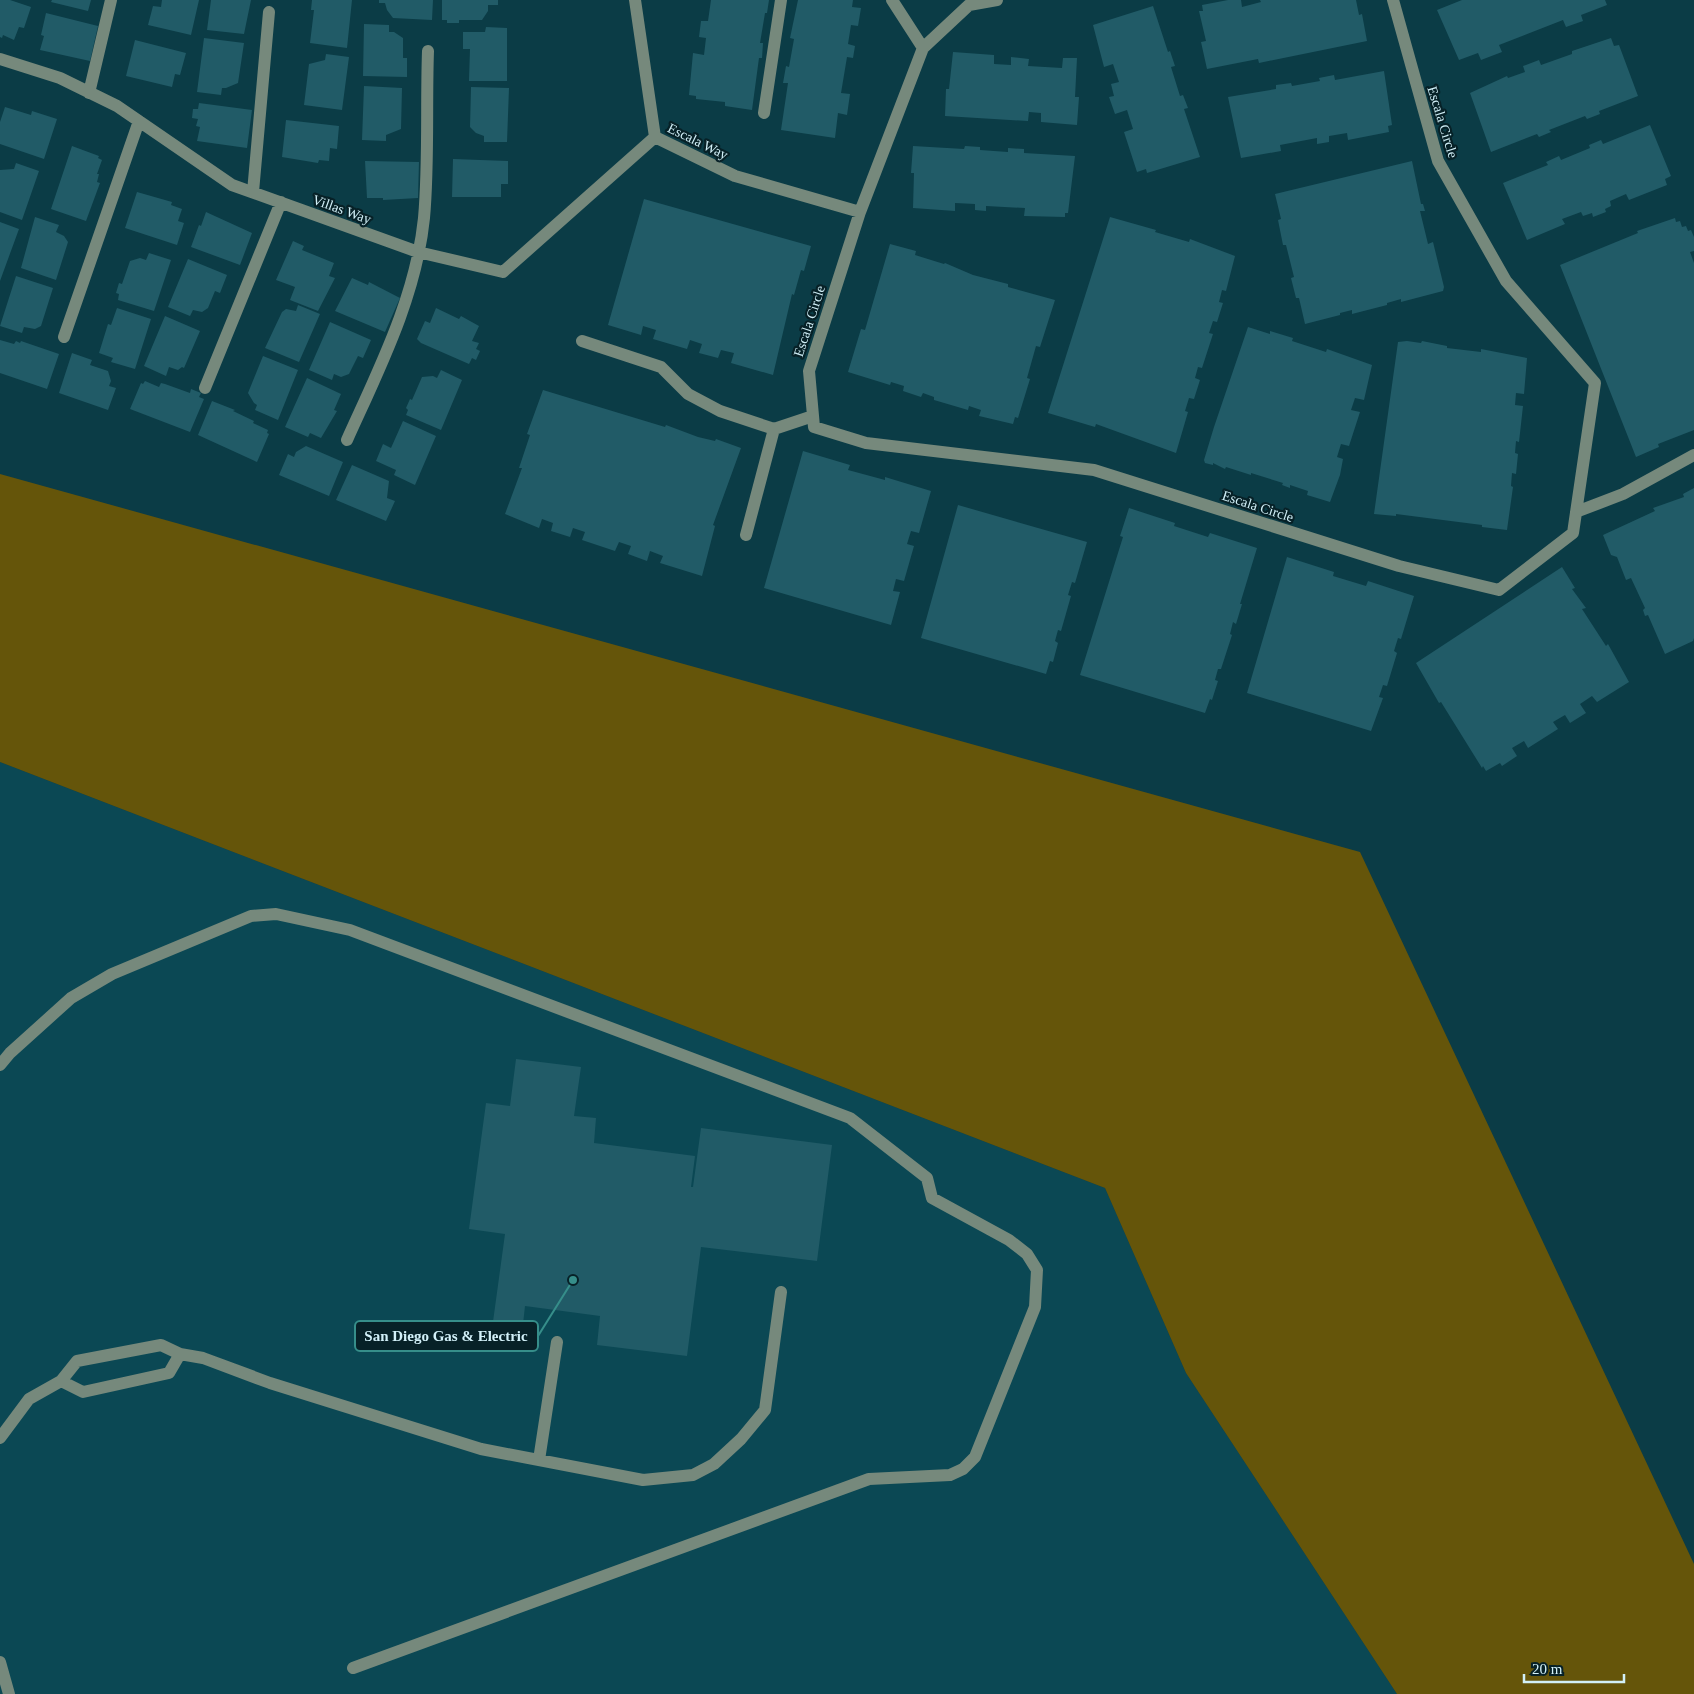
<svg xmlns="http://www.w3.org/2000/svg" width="1694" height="1694" font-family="Georgia,serif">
<rect width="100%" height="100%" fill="#0b3c46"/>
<path fill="#0b4854" d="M 0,762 L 1105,1188 L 1186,1373 L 1397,1694 L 0,1694 Z"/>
<path fill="#65550a" d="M 0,474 L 1360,852 L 1694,1564 L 1694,1694 L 1397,1694 L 1186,1373 L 1105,1188 L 0,762 Z"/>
<path fill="#215b67" d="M 0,0 L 10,0 L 31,7 L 24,28 L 19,27 L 14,40 L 3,35 L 2,38 L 0,37 Z
M 52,0 L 91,0 L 88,11 L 51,2 Z
M 162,0 L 199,0 L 191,35 L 148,25 L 153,6 L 161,7 Z
M 211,0 L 251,0 L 244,34 L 207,30 Z
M 312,0 L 352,0 L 347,48 L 310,43 L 314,10 L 311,10 Z
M 379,0 L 433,0 L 432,20 L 393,18 L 387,10 L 385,3 L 379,3 Z
M 442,0 L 498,0 L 498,5 L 488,5 L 488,11 L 482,20 L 459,20 L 459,23 L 447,23 L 447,20 L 442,20 Z
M 711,0 L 769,0 L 767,13 L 765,13 L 760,43 L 763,43 L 762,58 L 759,58 L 752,110 L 725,106 L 725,102 L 696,99 L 696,96 L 689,95 L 693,53 L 704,55 L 706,38 L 699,37 L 701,21 L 708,21 Z
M 798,0 L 853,0 L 852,7 L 861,8 L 858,26 L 851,25 L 848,44 L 855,46 L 853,58 L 847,57 L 841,93 L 850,94 L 847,115 L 838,113 L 835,138 L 781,130 L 788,83 L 783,83 L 786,66 L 789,67 L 794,39 L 790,38 Z
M 1228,0 L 1241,0 L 1242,7 L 1261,2 L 1260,0 L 1356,0 L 1359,15 L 1362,14 L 1367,41 L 1259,63 L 1258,59 L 1207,69 L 1201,42 L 1206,41 L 1199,11 L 1203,11 L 1202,5 Z
M 1462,0 L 1605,0 L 1607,5 L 1581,15 L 1583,21 L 1566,27 L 1563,20 L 1499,45 L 1502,52 L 1481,60 L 1478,53 L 1459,60 L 1437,10 Z
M 1153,6 L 1168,52 L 1170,51 L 1175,66 L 1171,67 L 1180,96 L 1183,95 L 1188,108 L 1184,109 L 1200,157 L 1147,173 L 1146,169 L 1137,172 L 1124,132 L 1133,129 L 1127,110 L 1115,114 L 1109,97 L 1114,96 L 1111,84 L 1119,82 L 1113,64 L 1104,67 L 1093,25 Z
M 46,13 L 98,26 L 90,61 L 40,50 L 44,36 L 41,35 Z
M 364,24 L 389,25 L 389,32 L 394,32 L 403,38 L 403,58 L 407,58 L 407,77 L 363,76 Z
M 486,27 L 507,28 L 507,81 L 469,81 L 470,49 L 463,49 L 463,32 L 485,32 Z
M 204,38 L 244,43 L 238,83 L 226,88 L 222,88 L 221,95 L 197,92 Z
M 1611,38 L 1614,46 L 1619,45 L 1638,96 L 1599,111 L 1600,114 L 1587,119 L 1585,116 L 1549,130 L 1551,132 L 1539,137 L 1537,134 L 1491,152 L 1470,93 L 1507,76 L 1508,78 L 1525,72 L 1523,66 L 1539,60 L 1541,65 L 1572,54 L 1572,51 Z
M 135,40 L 186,53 L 180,75 L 175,74 L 172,87 L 126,76 Z
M 953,52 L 994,55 L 994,64 L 1011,65 L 1011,57 L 1029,59 L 1028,66 L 1062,68 L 1063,58 L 1077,58 L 1075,97 L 1079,97 L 1077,125 L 1041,122 L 1041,113 L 1029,112 L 1028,121 L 945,116 L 946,89 L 949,89 Z
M 326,54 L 349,57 L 342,110 L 304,105 L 309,64 L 325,60 Z
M 1384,71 L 1392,125 L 1388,126 L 1389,132 L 1348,140 L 1347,133 L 1329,136 L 1329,142 L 1317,144 L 1317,138 L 1280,145 L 1281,151 L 1241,158 L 1228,97 L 1276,89 L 1276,85 L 1291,83 L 1292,86 L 1320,81 L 1319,78 L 1334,75 L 1335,80 Z
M 364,86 L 402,88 L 401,129 L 386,135 L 386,141 L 362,140 Z
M 471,87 L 509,88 L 507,142 L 484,142 L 484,136 L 476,133 L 470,127 Z
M 199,103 L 252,110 L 247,148 L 197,141 L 200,127 L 196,126 L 198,119 L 192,118 L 193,109 L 198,109 Z
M 5,107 L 31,115 L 32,111 L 57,119 L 44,159 L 0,144 L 0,122 Z
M 286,120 L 339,126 L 337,149 L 330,148 L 329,161 L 319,160 L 318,163 L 282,157 Z
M 1650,125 L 1671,176 L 1665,179 L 1667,185 L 1629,200 L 1626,194 L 1610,201 L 1611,206 L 1605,209 L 1606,212 L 1593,217 L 1592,213 L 1583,216 L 1581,212 L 1562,219 L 1565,224 L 1527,240 L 1503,183 L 1548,165 L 1546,162 L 1559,156 L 1561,160 L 1590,148 L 1589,145 L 1601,140 L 1603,144 Z
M 72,146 L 99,156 L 98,158 L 102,160 L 97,174 L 99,174 L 97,182 L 100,183 L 86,221 L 51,209 Z
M 913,146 L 964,149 L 965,146 L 980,147 L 980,150 L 1008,152 L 1008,148 L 1024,149 L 1024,153 L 1075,156 L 1068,213 L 1065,213 L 1065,217 L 1024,216 L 1025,208 L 986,206 L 986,211 L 975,210 L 975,204 L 955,203 L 955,211 L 913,208 L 914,173 L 911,173 Z
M 453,159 L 508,161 L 508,184 L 501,184 L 501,197 L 452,197 Z
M 365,161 L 419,162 L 418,198 L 383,200 L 383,198 L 367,198 Z
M 1412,161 L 1421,204 L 1423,204 L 1425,211 L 1420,211 L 1428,244 L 1433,242 L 1444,287 L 1443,291 L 1401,302 L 1401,299 L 1387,303 L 1387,305 L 1352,314 L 1352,310 L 1340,313 L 1340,315 L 1305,324 L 1299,298 L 1296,298 L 1291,278 L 1294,277 L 1286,245 L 1283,245 L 1278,220 L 1281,219 L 1275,194 Z
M 16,163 L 39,171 L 22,220 L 0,212 L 0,170 L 14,169 Z
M 137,192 L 172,202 L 171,205 L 182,209 L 178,221 L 184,223 L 177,245 L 125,228 Z
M 644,199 L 811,246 L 804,271 L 801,270 L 794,295 L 792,294 L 773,375 L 731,363 L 734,353 L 721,350 L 718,358 L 699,353 L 702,344 L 690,340 L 687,349 L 653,339 L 656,330 L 643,326 L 641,335 L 608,325 Z
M 206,212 L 252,233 L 240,265 L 191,247 L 199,225 L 201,226 Z
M 35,217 L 59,225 L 56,232 L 64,236 L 68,242 L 56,280 L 21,268 Z
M 1110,217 L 1156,230 L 1155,232 L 1189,242 L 1190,239 L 1235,256 L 1226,291 L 1222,290 L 1219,302 L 1223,303 L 1217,322 L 1213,321 L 1209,333 L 1213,334 L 1202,368 L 1198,367 L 1195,378 L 1200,380 L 1194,399 L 1189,398 L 1185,411 L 1188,412 L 1176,453 L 1096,424 L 1095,427 L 1048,413 Z
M 1675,218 L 1676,222 L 1680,221 L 1682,227 L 1686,226 L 1688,231 L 1691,230 L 1694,237 L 1694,251 L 1690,252 L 1694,263 L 1694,430 L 1658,444 L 1659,447 L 1636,457 L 1560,265 L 1638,233 L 1637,231 Z
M 0,222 L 19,229 L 0,281 Z
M 293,241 L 304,246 L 302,250 L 334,263 L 329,276 L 335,278 L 318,311 L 290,300 L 295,287 L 276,280 Z
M 890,244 L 916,251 L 915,255 L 944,264 L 945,263 L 973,275 L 1008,284 L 1008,287 L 1055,300 L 1040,347 L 1036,346 L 1027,378 L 1030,379 L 1018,418 L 1015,417 L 1013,424 L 979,416 L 981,410 L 969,406 L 968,410 L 934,400 L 934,397 L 923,393 L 921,397 L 903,391 L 904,386 L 891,382 L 890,385 L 848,372 L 861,329 L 865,330 Z
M 149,253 L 171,260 L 154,311 L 118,300 L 119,294 L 116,293 L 119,283 L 122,284 L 130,261 L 140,258 L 146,260 Z
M 188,259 L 227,275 L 220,293 L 215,291 L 208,308 L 202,312 L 193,310 L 190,316 L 168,307 Z
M 16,276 L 53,288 L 41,326 L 35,329 L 24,327 L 22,333 L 0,326 Z
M 352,278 L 368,285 L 369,282 L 400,298 L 385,332 L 335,311 Z
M 298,305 L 320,314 L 299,362 L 265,348 L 282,312 L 286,309 L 296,311 Z
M 117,308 L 151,319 L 135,369 L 111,362 L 113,358 L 99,353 L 108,324 L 111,325 Z
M 436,308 L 459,319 L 461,316 L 479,326 L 472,341 L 479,343 L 476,349 L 480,351 L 476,360 L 472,358 L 469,364 L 421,343 L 417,339 L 425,321 L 430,323 Z
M 165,316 L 200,331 L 184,368 L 182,367 L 178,370 L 169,367 L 166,376 L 144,366 Z
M 330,322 L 371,340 L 363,358 L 358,356 L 349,374 L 341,377 L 334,374 L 332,380 L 309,370 Z
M 1248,327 L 1270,334 L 1270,331 L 1293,338 L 1292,341 L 1326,352 L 1327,349 L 1372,365 L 1364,400 L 1355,398 L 1351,410 L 1360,412 L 1349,446 L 1341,444 L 1337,457 L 1343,459 L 1340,475 L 1330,502 L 1307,495 L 1308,491 L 1290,485 L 1290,488 L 1282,485 L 1283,483 L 1251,473 L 1251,475 L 1226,467 L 1225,469 L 1213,463 L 1213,465 L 1205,463 L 1204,460 L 1214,427 Z
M 0,340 L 14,344 L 16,341 L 20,343 L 21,341 L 59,354 L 47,389 L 0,373 Z
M 1407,341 L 1421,343 L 1422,341 L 1447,346 L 1447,348 L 1481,352 L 1481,349 L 1527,358 L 1524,394 L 1516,393 L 1515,405 L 1523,406 L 1519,442 L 1516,441 L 1515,453 L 1518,454 L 1516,474 L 1512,473 L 1511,486 L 1513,487 L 1507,530 L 1482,527 L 1482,525 L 1396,514 L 1396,516 L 1374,514 L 1398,342 Z
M 72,353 L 92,360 L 90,365 L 108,371 L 111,381 L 109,386 L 116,388 L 108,410 L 59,393 Z
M 263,356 L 298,370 L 278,420 L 255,410 L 257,405 L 254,403 L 248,393 Z
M 441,370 L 462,380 L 441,430 L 406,415 L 408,410 L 406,408 L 410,399 L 412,400 L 422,377 L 433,376 L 437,378 Z
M 307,378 L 341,394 L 334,410 L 337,411 L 321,438 L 310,433 L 308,437 L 285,427 Z
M 145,381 L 159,387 L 161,383 L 165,384 L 190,393 L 191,389 L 201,393 L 199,397 L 204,399 L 190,432 L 130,409 L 141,383 L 143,384 Z
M 543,390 L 665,427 L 666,425 L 698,437 L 715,441 L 716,439 L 741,448 L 713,525 L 715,526 L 702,576 L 660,563 L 663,556 L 650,551 L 647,561 L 628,554 L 631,546 L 619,542 L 615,551 L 582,540 L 585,532 L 573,528 L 570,537 L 551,531 L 553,523 L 542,519 L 539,528 L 505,514 L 522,468 L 519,468 L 530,435 L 527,434 Z
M 212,401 L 235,410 L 233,411 L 254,421 L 253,423 L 268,430 L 267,433 L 269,434 L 257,462 L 198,435 Z
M 403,421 L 436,436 L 415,485 L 394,475 L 396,470 L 376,461 L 383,444 L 391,448 Z
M 306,446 L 343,462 L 329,496 L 279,475 L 288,454 L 294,457 L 296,452 Z
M 803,451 L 850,465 L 848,470 L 885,480 L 885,477 L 931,491 L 919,533 L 911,531 L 907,544 L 914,546 L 904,581 L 896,579 L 893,591 L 900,592 L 891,625 L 764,588 Z
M 352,465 L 389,481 L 387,498 L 395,501 L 386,521 L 336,500 Z
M 1694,488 L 1694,638 L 1693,641 L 1665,654 L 1648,615 L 1645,616 L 1643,610 L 1645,608 L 1631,578 L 1626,580 L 1617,557 L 1611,555 L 1603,535 L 1655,511 L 1653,508 L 1684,497 L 1683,494 Z
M 958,505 L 1087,542 L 1075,583 L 1072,582 L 1068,595 L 1071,596 L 1061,631 L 1058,630 L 1055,641 L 1058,643 L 1053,662 L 1050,661 L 1046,674 L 921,638 Z
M 1129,508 L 1175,523 L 1174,526 L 1208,537 L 1210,533 L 1257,548 L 1240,604 L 1242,604 L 1236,624 L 1233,622 L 1230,634 L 1232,635 L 1221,669 L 1218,669 L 1215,680 L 1218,681 L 1212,700 L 1210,699 L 1205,713 L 1080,675 L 1123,537 L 1120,536 Z
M 1287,557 L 1334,572 L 1333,576 L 1366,586 L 1368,581 L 1414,596 L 1401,639 L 1398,638 L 1394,651 L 1397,653 L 1387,686 L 1383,685 L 1379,697 L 1383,698 L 1371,731 L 1247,693 Z
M 1562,567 L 1575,588 L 1572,589 L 1586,608 L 1582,609 L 1606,646 L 1608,644 L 1629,682 L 1597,702 L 1592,696 L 1580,704 L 1586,713 L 1570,723 L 1565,715 L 1553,722 L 1558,729 L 1528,748 L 1524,741 L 1512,748 L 1517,756 L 1502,766 L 1500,763 L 1486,771 L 1483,766 L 1482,768 L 1441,702 L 1439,703 L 1416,663 Z
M 516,1059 L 581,1067 L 574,1116 L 596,1118 L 594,1143 L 695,1156 L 691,1187 L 693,1187 L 701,1128 L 832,1145 L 817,1261 L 701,1247 L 687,1356 L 597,1345 L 600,1316 L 525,1306 L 522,1333 L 492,1329 L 505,1234 L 469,1229 L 486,1103 L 510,1106 Z"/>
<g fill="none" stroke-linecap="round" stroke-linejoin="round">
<path stroke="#76897c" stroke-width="12" d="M 635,0 L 655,137 L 735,176 L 860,212
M 892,0 L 923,48
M 997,0 L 969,5 L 923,48 L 860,212 L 809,371 L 814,427 L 866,443 L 1094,470 L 1399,566 L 1499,590 L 1573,533 L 1595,383 L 1506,281 L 1438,161 L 1393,0
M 0,59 L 60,78 L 117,106 L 232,185 L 418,252 L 503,272 L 655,137
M 89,93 L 111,0
M 764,113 L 781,0
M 253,192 L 269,12
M 64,337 L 139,121
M 582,341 L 661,367 L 688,394 L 720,411 L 774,429 L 813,416
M 205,388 L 281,202
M 347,440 C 379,369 416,297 424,218 C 429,163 426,106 428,51
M 1576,512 L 1623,494 L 1694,455
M 746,535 L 774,429
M 0,1065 L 10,1053 L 71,998 L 112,974 L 251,916 L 276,914 L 350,930 L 850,1118 L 927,1178 L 932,1198 L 1009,1240 L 1027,1254 L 1037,1270 L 1035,1307 L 975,1457 L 963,1469 L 950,1475 L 869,1479 L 353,1668
M 180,1354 L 203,1358 L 270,1383 L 481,1449 L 643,1480 L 693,1475 L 714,1464 L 741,1439 L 765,1410 L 781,1292
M 0,1438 L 29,1399 L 61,1381 L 77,1361 L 161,1345 L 180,1354 L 169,1373 L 83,1392 L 61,1381
M 539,1460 L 557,1342
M 0,1662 L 9,1694"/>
</g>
<g text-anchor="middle" stroke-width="4.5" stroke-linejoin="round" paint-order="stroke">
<g font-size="14" fill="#d2f0f8" stroke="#072127">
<text transform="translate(1443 122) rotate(73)" y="5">Escala Circle</text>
<text transform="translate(698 141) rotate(26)" y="5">Escala Way</text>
<text transform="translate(342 209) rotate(20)" y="5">Villas Way</text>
<text transform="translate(809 321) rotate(-72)" y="5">Escala Circle</text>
<text transform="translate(1258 506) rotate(18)" y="5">Escala Circle</text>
</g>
</g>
<path fill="none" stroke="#368e8a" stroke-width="2" d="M573 1280L538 1336"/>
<circle fill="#368e8a" stroke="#072127" stroke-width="2" cx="573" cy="1280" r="5"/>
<rect fill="#072127" stroke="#368e8a" stroke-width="2" x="355" y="1321" width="183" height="30" rx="5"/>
<g font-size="15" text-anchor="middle" font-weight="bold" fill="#d2f0f8">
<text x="446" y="1341">San Diego Gas &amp; Electric</text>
</g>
<path d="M1524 1674v8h100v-8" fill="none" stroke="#d2f0f8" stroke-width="2.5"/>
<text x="1532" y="1674" font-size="15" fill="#d2f0f8" stroke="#072127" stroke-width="4" paint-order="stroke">20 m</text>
</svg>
